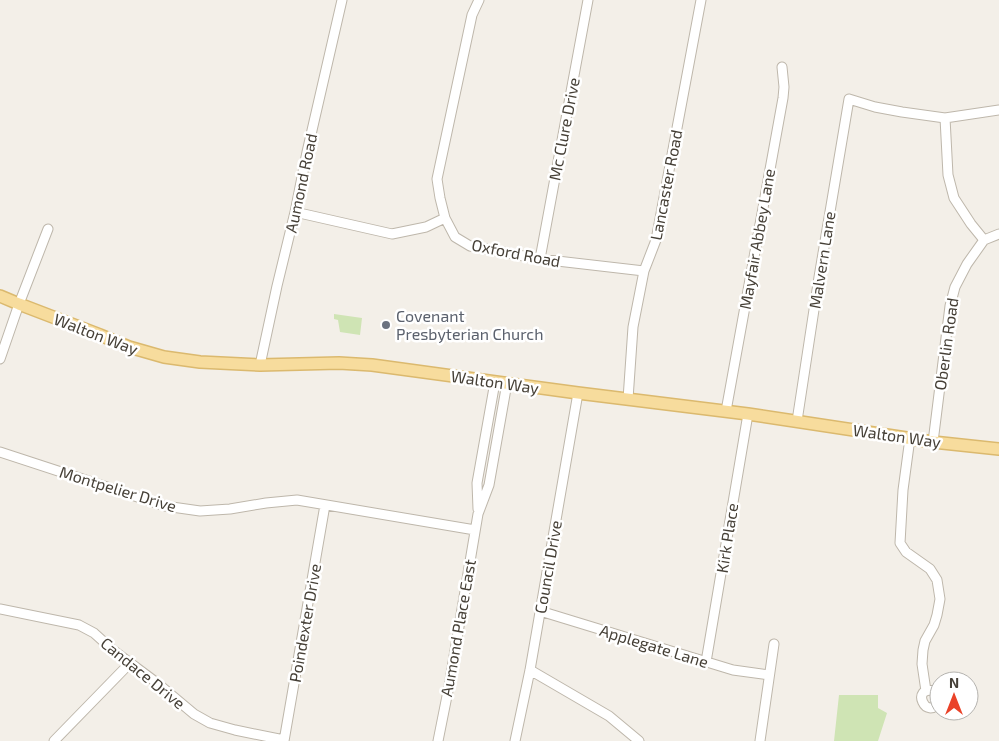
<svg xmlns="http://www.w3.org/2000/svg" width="999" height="741" font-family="'Exo 2',sans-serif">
<rect width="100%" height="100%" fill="#f3efe8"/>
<path fill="#cfe4b4" d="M 334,314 L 362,318 L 360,335 L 340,332 L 338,320 L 334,319 Z
M 839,695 L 878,695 L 878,708 L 887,713 L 878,741 L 834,741 Z"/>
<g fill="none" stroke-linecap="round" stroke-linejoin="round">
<defs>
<path id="minor" d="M 479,0 L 472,15 L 437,179 L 440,198 L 445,218 L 455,237 L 470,246 L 540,259 L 644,271
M 945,118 L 948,175 L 954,198 L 971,224 L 984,240
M 295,212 L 392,234 L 426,227 L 445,218
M 540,259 L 588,0
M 0,359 L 19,304 L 48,229
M 260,365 L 277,286 L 295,212 L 307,152 L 342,0
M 628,399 L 633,327 L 644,271 L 656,240 L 701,0
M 726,411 L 783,98 L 784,87 L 782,67
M 797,421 L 819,277 L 849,99 L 875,107 L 902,112 L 945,118 L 999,110
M 910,438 L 903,490 L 900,543 L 906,552 L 930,569 L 937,580 L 940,599 L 937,615 L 934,625 L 925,641 L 923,650 L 922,664 L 926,691
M 933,442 L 950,306 L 955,287 L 967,264 L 984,240 L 999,234
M 0,452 L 165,506 L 200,511 L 230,509 L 266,503 L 297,500 L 475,530
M 478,509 L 477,483 L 495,382
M 0,609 L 79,625 L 94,633 L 114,651 L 157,683 L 194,714 L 210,723 L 235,730 L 284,740
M 540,611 L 733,670 L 769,675
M 706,662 L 748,414
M 530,670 L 609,716 L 639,741
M 939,696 L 935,691 C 909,685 927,723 939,701
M 54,741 L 130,663
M 284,741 L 325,505
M 438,741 L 449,686 L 478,514 L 489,485 L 507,383
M 515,741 L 530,670 L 578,393
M 760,741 L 774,644"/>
<path id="major" d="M 0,296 L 19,304 L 100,335 L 129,347 L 164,357 L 200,362 L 260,365 L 339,363 L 372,365 L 578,393 L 748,414 L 933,442 L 999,449"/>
</defs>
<use href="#minor" stroke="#beb7ab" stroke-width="11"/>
<use href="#major" stroke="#dbb96e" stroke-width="14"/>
<use href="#minor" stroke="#fff" stroke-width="9"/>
<use href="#major" stroke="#f7dc9d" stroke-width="11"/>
</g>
<circle fill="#6b7280" stroke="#fff" stroke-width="2" cx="386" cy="325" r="5"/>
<g text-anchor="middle" stroke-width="5" stroke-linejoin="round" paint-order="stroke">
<g font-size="16" fill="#464037" stroke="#fff">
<text transform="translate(564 129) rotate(-79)" y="6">Mc Clure Drive</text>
<text transform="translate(301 183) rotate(-78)" y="6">Aumond Road</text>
<text transform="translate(666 185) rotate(-79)" y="6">Lancaster Road</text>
<text transform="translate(757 239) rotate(-80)" y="6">Mayfair Abbey Lane</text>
<text transform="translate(516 253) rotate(11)" y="6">Oxford Road</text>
<text transform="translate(822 260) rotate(-81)" y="6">Malvern Lane</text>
<text transform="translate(96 334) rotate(21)" y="6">Walton Way</text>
<text transform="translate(946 344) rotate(-82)" y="6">Oberlin Road</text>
<text transform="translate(495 382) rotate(8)" y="6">Walton Way</text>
<text transform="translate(897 436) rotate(8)" y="6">Walton Way</text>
<text transform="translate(118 489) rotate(17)" y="6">Montpelier Drive</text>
<text transform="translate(727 538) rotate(-81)" y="6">Kirk Place</text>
<text transform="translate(548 567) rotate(-80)" y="6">Council Drive</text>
<text transform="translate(305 623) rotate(-80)" y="6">Poindexter Drive</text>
<text transform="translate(458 628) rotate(-80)" y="6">Aumond Place East</text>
<text transform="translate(654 646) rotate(17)" y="6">Applegate Lane</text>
<text transform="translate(143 673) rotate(39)" y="6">Candace Drive</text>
</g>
<g font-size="16" fill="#5b616d" stroke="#fff" text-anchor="start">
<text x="396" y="322">Covenant<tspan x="396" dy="18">Presbyterian Church</tspan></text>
</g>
</g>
<g transform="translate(954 696)"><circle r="24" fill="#ffffff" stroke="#b5b3af"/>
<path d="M0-4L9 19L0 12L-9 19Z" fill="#ea4228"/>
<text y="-8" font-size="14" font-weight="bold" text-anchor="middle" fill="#464037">N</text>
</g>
</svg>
